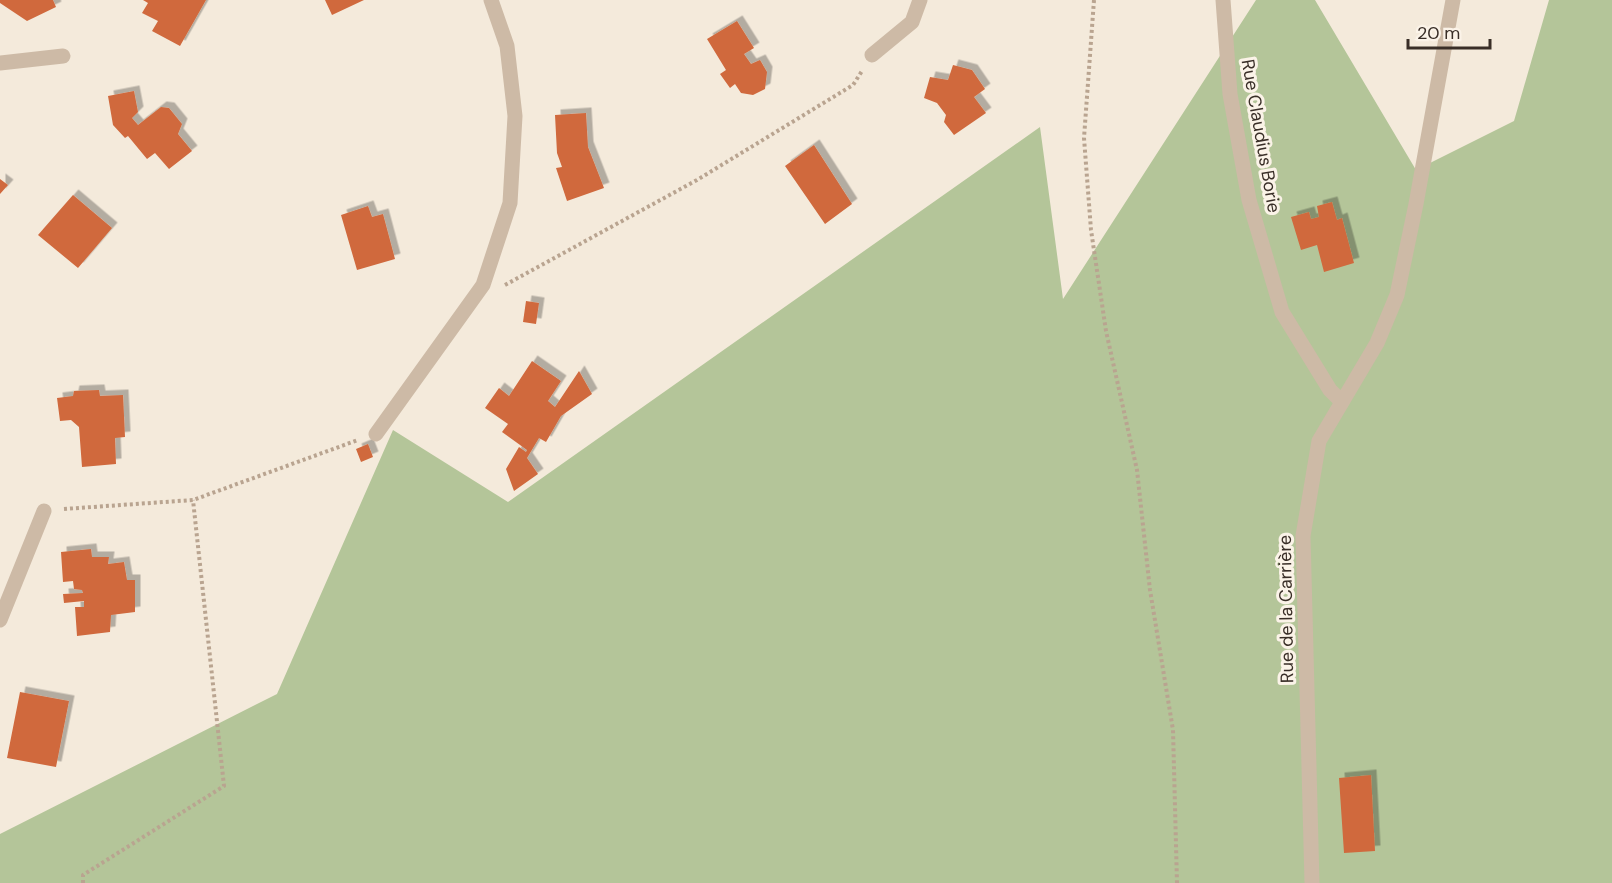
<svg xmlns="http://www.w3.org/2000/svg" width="1612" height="883" font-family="'DM Sans',sans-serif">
<defs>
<filter id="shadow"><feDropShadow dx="5.5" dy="-5.5" stdDeviation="0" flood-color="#0004"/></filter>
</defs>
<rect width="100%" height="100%" fill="#f4eadb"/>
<path fill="#b4c599" d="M 1256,0 L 1315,0 L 1416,170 L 1514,121 L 1549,0 L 1612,0 L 1612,883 L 0,883 L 0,834 L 277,694 L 393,430 L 508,502 L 1040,127 L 1063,299 Z"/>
<path fill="#d0693d" filter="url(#shadow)" d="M 0,0 L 53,0 L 56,7 L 27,21 L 0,3 Z
M 143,0 L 206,0 L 180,46 L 152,31 L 158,21 L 142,13 L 148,3 Z
M 325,0 L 364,0 L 332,15 Z
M 737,21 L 754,48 L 744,54 L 751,64 L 760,60 L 767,72 L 765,89 L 753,95 L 741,93 L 735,84 L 730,88 L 720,74 L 726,70 L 707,39 Z
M 953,65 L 972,70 L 985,89 L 974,97 L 986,113 L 954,135 L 944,122 L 946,115 L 937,103 L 924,98 L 930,77 L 948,80 Z
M 134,91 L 138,112 L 132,118 L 138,125 L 161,107 L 169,108 L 182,124 L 178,134 L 192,151 L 169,169 L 155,153 L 147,159 L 128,136 L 125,138 L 113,125 L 108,96 Z
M 586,113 L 588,147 L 604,188 L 567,201 L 556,168 L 562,167 L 557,153 L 555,115 Z
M 814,145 L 852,204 L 825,224 L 785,166 Z
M 0,179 L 8,185 L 0,194 Z
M 73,195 L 112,228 L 78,268 L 38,235 Z
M 1332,202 L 1337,220 L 1342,218 L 1354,263 L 1324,272 L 1317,245 L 1301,250 L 1291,217 L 1309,212 L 1311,219 L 1319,217 L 1317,206 Z
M 368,206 L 372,217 L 383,214 L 395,259 L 357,270 L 341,215 Z
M 526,301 L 539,303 L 536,324 L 523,322 Z
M 532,361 L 561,381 L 548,401 L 555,407 L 579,371 L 592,394 L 561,416 L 546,442 L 539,438 L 527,458 L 538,474 L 514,491 L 506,469 L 519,447 L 526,452 L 527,450 L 502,432 L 508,424 L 485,408 L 499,388 L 509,396 Z
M 99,390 L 100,396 L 123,395 L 125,437 L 115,438 L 116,464 L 82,467 L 79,427 L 71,420 L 60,421 L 57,398 L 73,396 L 74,391 Z
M 368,444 L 373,457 L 361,462 L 356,449 Z
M 91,549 L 92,557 L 109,557 L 108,564 L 124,562 L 127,580 L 135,580 L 135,612 L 111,615 L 110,632 L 77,636 L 75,607 L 84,607 L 84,601 L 64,603 L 63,594 L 83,593 L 82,590 L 74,589 L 73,581 L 63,582 L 61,552 Z
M 20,692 L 69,701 L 56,767 L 7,758 Z
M 1371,775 L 1375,851 L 1344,853 L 1339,778 Z"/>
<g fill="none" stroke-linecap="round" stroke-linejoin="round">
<path stroke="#b9a490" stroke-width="4" stroke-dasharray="3 3" stroke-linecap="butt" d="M 1094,0 L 1084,138 L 1091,230 L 1106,331 L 1137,470 L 1150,590 L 1173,730 L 1177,883
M 505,285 L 697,180 L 853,85 L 862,71
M 64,509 L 193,500 L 358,440
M 83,883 L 83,875 L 224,786 L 193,500"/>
<path stroke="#cdbaa6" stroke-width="15" d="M 1223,0 L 1230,94 L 1249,200 L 1282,312 L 1330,390 L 1341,401
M 872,55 L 912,22 L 920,0
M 0,63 L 63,56
M 376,434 L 483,285 L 510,203 L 515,116 L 507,46 L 491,0
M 0,620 L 44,511
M 1312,883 L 1303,536 L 1319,441 L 1377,343 L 1397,295 L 1416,204 L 1453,0"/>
</g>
<g text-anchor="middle" stroke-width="6" stroke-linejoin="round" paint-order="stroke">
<g font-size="18" fill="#392e27" stroke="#fbf3e8">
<text transform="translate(1261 136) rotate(80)" y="6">Rue Claudius Borie</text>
<text transform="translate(1286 609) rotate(-91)" y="6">Rue de la Carrière</text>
</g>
</g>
<path d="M1408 39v9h82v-9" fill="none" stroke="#392e27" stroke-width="3"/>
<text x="1417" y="39" font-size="18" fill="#392e27" stroke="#fbf3e8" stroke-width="4.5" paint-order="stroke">20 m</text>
</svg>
